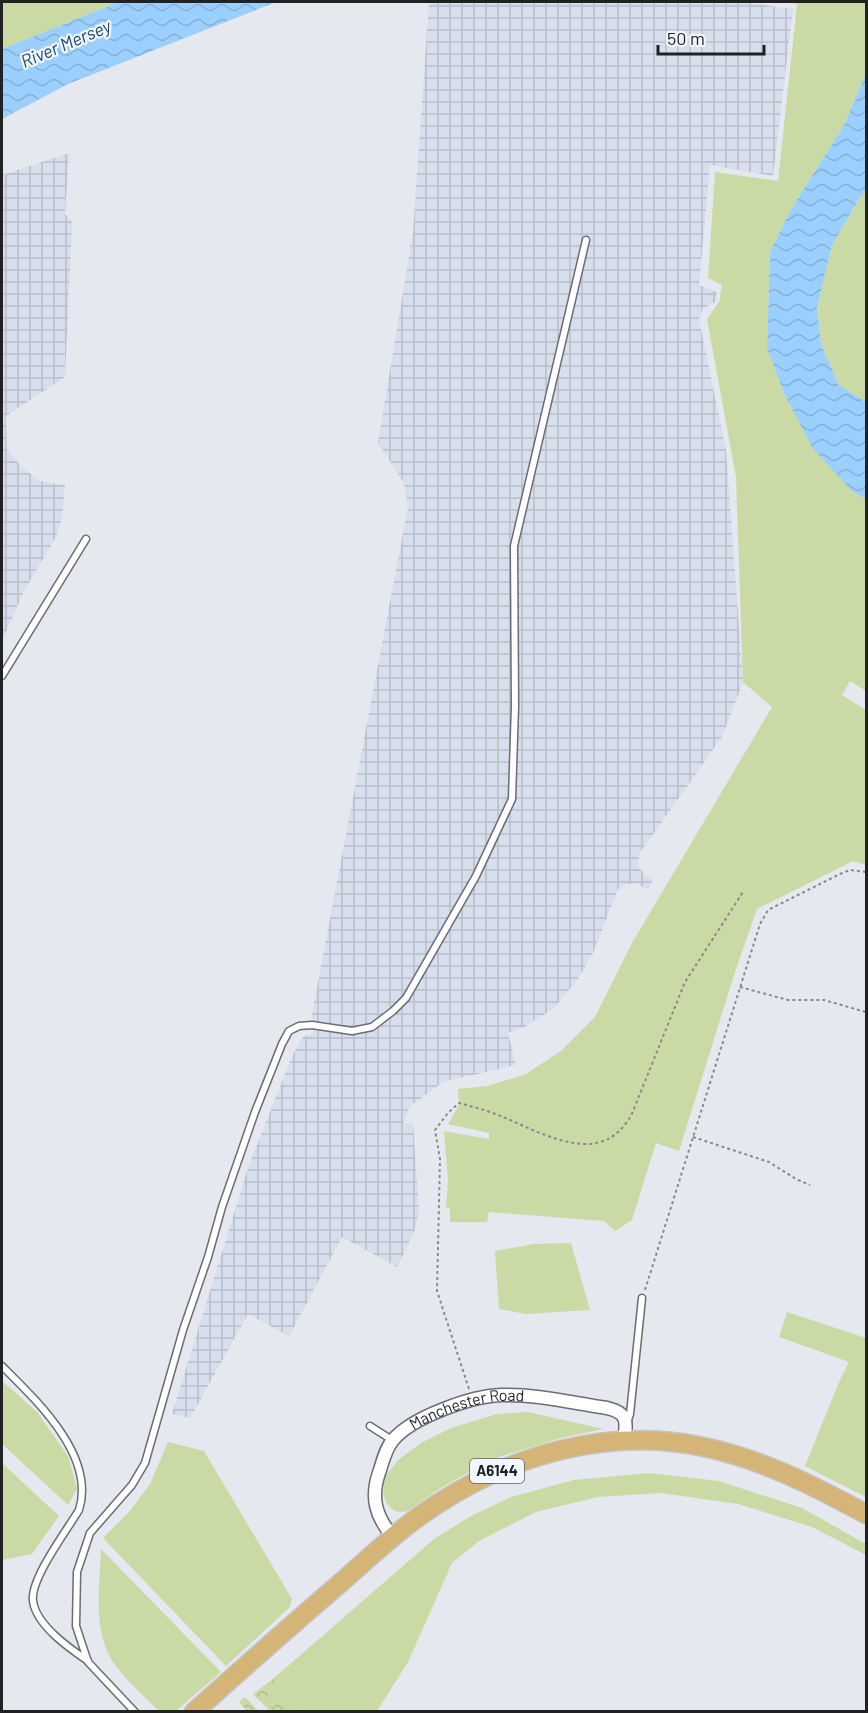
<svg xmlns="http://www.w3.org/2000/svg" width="868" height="1713" font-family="Barlow,sans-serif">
<defs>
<pattern id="industrial-grid" width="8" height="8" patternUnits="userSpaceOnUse" patternTransform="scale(1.5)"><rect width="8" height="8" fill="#d7deec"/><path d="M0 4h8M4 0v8" fill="none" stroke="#b8beca"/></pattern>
<pattern id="forest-crowns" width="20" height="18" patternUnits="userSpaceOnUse" patternTransform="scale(1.5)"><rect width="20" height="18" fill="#cadaa5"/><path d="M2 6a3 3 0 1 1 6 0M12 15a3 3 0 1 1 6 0" fill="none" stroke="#adbb8e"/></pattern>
<pattern id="water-waves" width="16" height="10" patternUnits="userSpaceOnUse" patternTransform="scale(1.5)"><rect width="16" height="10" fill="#9bcffe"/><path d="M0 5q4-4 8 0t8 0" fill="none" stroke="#85b1d9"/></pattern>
</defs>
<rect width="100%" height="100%" fill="#e5e8ef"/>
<path fill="url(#industrial-grid)" d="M 429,2 L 741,2 L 793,9 L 773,176 L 710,165 L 699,285 L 717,292 L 716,302 L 703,308 L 699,319 L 726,450 L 743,682 L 722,737 L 639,854 L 638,866 L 644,874 L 653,880 L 648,890 L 638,884 L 627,884 L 618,889 L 593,953 L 575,983 L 554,1008 L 526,1026 L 508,1033 L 516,1065 L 443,1082 L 410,1106 L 403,1123 L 413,1123 L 419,1212 L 414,1232 L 397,1267 L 342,1237 L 289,1336 L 248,1314 L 190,1418 L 172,1414 L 249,1165 L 293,1054 L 303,1037 L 313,1033 L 312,1014 L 408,507 L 404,483 L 378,443 L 413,232 Z
M 69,153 L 65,214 L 72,222 L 65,377 L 6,416 L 7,449 L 21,466 L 39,481 L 65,485 L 62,518 L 56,537 L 24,591 L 2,641 L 2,175 Z"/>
<path fill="#cadaa5" d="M 2,2 L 119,2 L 2,49 Z
M 784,2 L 866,2 L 866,74 L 844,125 L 790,211 L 770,252 L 767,347 L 784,393 L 852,491 L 866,499 L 866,691 L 850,681 L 842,695 L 866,710 L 866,865 L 853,861 L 757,909 L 736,969 L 679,1151 L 656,1143 L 632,1220 L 615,1231 L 604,1221 L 489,1212 L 487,1222 L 450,1222 L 450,1208 L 446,1208 L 448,1181 L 444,1131 L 489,1139 L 489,1133 L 448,1124 L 459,1105 L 458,1089 L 488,1086 L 526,1074 L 561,1051 L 595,1017 L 632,943 L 772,707 L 743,682 L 736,477 L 707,319 L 719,302 L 722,285 L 708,278 L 715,172 L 778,181 L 797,4 Z
M 866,190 L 866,402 L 839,385 L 821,344 L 817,308 L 832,245 L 859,199 Z
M 571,1243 L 590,1310 L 526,1314 L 499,1309 L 495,1251 L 534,1244 Z
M 787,1312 L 866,1338 L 866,1497 L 805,1466 L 839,1382 L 849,1362 L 779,1337 Z
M 2,1381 L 37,1412 L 68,1456 L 77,1489 L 68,1505 L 2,1444 Z
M 528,1412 L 603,1429 L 561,1438 L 499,1457 L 469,1472 L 439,1489 L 408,1511 L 401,1512 L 394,1511 L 387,1504 L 383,1494 L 384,1478 L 398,1460 L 421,1443 L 451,1428 L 497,1414 Z
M 168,1442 L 204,1451 L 292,1599 L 289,1608 L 226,1666 L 103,1538 L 130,1511 L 150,1484 Z
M 2,1463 L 59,1516 L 32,1554 L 2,1560 Z
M 649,1473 L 719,1481 L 802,1508 L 866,1544 L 866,1555 L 812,1527 L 738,1504 L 661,1493 L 598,1497 L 536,1512 L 479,1541 L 452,1563 L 408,1662 L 377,1711 L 301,1711 L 274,1678 L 434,1539 L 469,1517 L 511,1497 L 574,1480 Z
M 101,1549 L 221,1672 L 176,1711 L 158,1710 C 144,1696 117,1672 109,1655 C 93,1623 100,1583 101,1549 Z"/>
<path fill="url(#forest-crowns)" d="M 274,1678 L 301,1711 L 270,1711 L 253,1694 Z
M 245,1697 L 259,1711 L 247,1711 L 239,1702 Z"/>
<path fill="url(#water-waves)" d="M 119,2 L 276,2 L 68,84 L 2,119 L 2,49 Z
M 866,74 L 866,190 L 859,199 L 832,245 L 817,308 L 821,344 L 839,385 L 866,402 L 866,499 L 852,491 L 813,449 L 784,393 L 767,348 L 770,252 L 790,211 L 844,125 Z"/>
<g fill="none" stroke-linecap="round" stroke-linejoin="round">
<defs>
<path id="service" d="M 2,676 L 86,539
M 2,1366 C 37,1401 96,1456 79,1510 C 67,1530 30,1579 33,1601 C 36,1625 69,1648 88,1661
M 627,1423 L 630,1414 L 642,1298
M 370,1426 L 392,1440
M 135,1712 L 88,1662 L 76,1626 L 77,1572 L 90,1533 L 132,1485 L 145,1463 L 183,1330 L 208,1257 L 222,1207 L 255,1112 L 282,1044 L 289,1031 L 299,1026 L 312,1025 L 352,1031 L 372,1027 L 393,1011 L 406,998 L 476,876 L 512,799 L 515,706 L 514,546 L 586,240"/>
<g id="minor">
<path id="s1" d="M 393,1537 C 375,1516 370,1496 380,1470 C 383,1460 386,1448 393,1440 C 412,1417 472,1396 501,1395 C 537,1394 572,1403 607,1408 C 628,1413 627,1421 624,1441"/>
</g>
<path id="primary" d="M 194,1712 C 242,1669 289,1627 337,1586 C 370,1557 402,1526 439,1503 C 515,1454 609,1428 699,1446 C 760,1458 812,1485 866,1514"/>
</defs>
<use href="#service" stroke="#6a6d73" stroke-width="9"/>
<use href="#minor" stroke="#6a6d73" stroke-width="15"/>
<use href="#primary" stroke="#c5c5c6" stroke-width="21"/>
<path stroke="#878a8e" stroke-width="2" stroke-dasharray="3 3" stroke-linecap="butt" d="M 740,987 L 788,1000 L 824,1000 L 866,1012
M 693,1137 L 769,1162 L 796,1179 L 810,1185
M 645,1290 L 760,924 L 768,910 L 840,874 L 850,870 L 866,872
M 469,1389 L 437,1291 L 440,1159 L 435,1130 L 448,1113 L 459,1103 C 474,1107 489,1111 503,1117 C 530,1128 571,1151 600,1142 C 615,1138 623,1128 631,1116 L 685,982 L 743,892"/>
<use href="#service" stroke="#fff" stroke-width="6"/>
<use href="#minor" stroke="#fff" stroke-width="12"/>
<use href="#primary" stroke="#d5b577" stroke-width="18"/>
</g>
<g text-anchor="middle" stroke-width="4.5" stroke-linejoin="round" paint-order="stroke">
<rect fill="#f2f6fd" stroke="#5e6164" stroke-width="1.5" x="470" y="1459" width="54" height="24" rx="4.5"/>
<g font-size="15" font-weight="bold" fill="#1f2123">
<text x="497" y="1476">A6144</text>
</g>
<g font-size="16" fill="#1f2123" stroke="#f2f6fd">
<text dy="6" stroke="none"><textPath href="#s1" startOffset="188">Manchester Road</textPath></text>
</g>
<g font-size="18" font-style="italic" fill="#19486e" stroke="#f2f6fd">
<text transform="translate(66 44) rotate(-23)" y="6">River Mersey</text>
</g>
</g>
<rect width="868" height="1713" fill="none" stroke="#1f2123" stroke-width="6"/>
<path d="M658 45v9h106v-9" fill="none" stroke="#1f2123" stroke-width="3"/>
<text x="667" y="45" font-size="18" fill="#1f2123" stroke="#f2f6fd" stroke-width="4.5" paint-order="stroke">50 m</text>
</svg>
